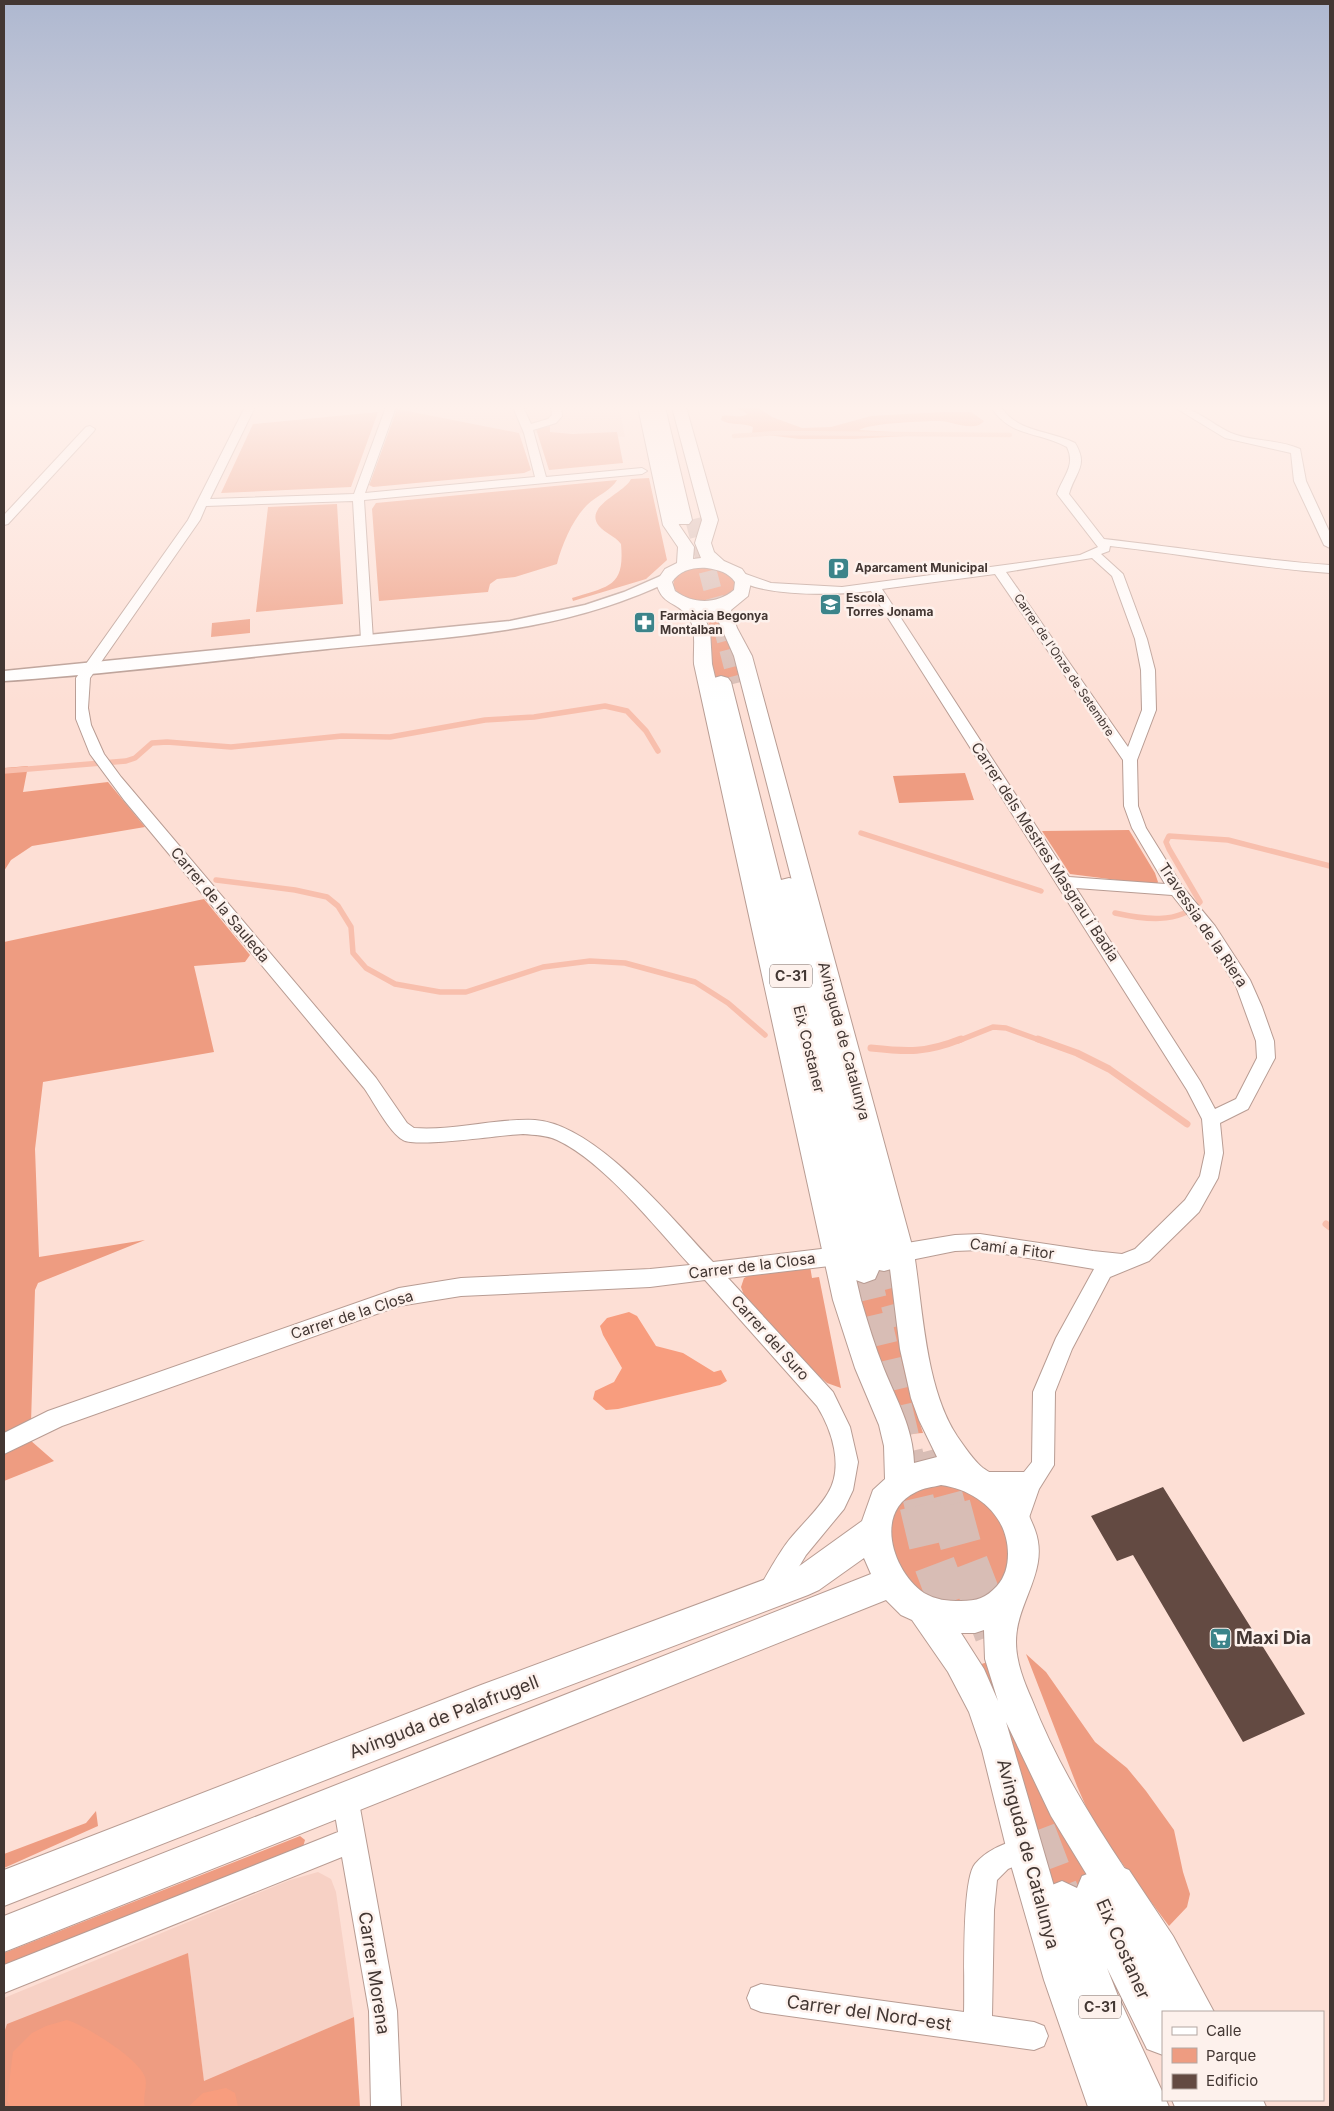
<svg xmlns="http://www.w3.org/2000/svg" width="1334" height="2111" font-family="Inter,sans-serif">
<rect width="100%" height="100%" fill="#fddfd5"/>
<path fill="#f7d1c5" d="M 619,407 L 625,437 L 549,432 L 524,434 L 390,408 Z
M 318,1872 L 331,1879 L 336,1892 L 354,2017 L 204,2082 L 188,1953 L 4,2033 L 4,1998 L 290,1880 Z"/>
<path fill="#ee9c81" d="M 397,409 L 519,433 L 531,470 L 524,473 L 373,487 L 369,485 L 370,483 Z
M 378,412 L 351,487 L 221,493 L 253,424 Z
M 550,426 L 550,432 L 573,434 L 617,432 L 623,463 L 549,470 L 536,429 Z
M 649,478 L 667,560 L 646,579 L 573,601 L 572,598 C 608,586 625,588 621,544 C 615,536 605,533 599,526 C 583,506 625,493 631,479 Z
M 617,480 C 612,490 596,496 587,505 C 573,519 562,544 557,564 L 515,577 L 497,579 L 490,584 L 488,592 L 379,601 L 372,509 L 376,503 Z
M 337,504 L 343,604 L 256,612 L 268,507 Z
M 698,567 C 714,568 726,570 736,582 L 735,590 C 719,602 682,609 673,585 L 675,577 L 688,569 Z
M 717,617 L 722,631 L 732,645 L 744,681 L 716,684 L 710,666 L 711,632 L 707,618 Z
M 250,619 L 250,633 L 211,637 L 212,623 Z
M 28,766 L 23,792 L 108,782 L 145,827 L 32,846 L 11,860 L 4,871 L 4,768 Z
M 965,773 L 974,800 L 899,803 L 893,776 Z
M 1129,830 L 1155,873 L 1158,882 L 1156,885 L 1070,874 L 1042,831 Z
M 204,899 L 250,955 L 245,962 L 194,966 L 214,1052 L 43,1082 L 35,1149 L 39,1257 L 145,1240 L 38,1283 L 35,1290 L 31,1423 L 4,1437 L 4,942 Z
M 895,1264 L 911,1396 L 923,1433 L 907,1434 L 902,1408 L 874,1356 L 853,1269 Z
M 810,1266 L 812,1278 L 819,1277 L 841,1388 L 827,1383 L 818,1375 L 745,1298 L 741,1287 L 744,1278 L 750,1275 Z
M 30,1440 L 54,1461 L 4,1481 L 4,1454 Z
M 949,1484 C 996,1490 1031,1557 991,1592 C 983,1599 974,1604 964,1604 C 957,1605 928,1600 923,1596 C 917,1592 897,1572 895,1566 C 893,1560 893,1553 892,1547 C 883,1502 908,1487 949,1484 Z
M 1026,1654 L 1046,1672 L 1095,1742 L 1127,1768 L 1146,1791 L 1174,1830 L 1183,1872 L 1190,1894 L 1187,1907 L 1169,1926 L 1095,1827 L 1077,1786 Z
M 991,1661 L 1102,1879 L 1048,1900 L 975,1666 Z
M 96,1811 L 98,1826 L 4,1868 L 4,1854 L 86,1823 Z
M 300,1836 L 305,1840 L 303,1847 L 295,1852 L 4,1969 L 4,1953 Z
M 188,1953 L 204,2081 L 354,2017 L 360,2107 L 4,2107 L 4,2033 L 7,2024 Z"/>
<path fill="#f89d7e" d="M 734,407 L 757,407 L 772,417 L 802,428 L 831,427 L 871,416 L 942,412 L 971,412 L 984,421 C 974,433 953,421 939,421 C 924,421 871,423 859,430 L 909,433 L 906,436 L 854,439 L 799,439 L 752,433 L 753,427 C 742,422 730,426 721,420 L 722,416 C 732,414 739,419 748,414 Z
M 629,1312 L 637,1316 L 656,1346 L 683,1353 L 714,1372 L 721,1370 L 727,1381 L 720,1385 L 618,1409 L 606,1410 L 593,1399 L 595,1391 L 614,1382 L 622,1368 L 603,1335 L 600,1326 L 607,1318 Z
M 67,2020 C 86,2026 138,2058 145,2077 C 148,2086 142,2098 145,2107 L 11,2107 L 7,2100 L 13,2052 L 32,2033 L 46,2026 Z
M 226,2088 L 235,2093 L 238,2107 L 188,2107 L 203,2093 Z"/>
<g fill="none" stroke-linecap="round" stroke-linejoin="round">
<path stroke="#f8bfad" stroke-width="4.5" d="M 734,436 L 778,433 L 1010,435"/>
<path stroke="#f8bfad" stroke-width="5.5" d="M 4,771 L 126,761 L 135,758 L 152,743 L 167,742 L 231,747 L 342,736 L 390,737 L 485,720 L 534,717 L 605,706 L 627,711 L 646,731 L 658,751
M 861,833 L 1041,891
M 216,880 L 295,890 L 327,897 L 338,906 L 351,927 L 353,953 L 366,968 L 395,984 L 440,992 L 466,992 L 543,967 L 590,961 L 625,963 L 695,982 L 728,1003 L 765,1035
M 1115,913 C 1142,919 1179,925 1200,902 L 1169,849 L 1166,842 L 1169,836 L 1228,840 L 1330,866
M 958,1041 L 993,1027 L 1006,1028 L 1042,1041"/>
<path stroke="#f8bfad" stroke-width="7" d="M 1038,1039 L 1077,1053 L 1109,1069 L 1187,1124
M 871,1048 C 908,1052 926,1053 961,1039
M 1326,1224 L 1330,1227"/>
</g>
<path fill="#634a42" d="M 1163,1487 L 1305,1714 L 1243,1742 L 1133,1555 L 1117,1561 L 1091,1516 Z"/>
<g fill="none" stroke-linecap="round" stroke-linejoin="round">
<path stroke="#d8bdb5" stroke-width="18" stroke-dasharray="18 9" stroke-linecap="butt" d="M 694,519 L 737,683"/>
<path stroke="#d8bdb5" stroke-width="31" stroke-dasharray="31 16" stroke-linecap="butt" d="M 884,1258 L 902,1325
M 864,1269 L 920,1506
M 935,1449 L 950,1506"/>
<path stroke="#d8bdb5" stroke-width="41" stroke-dasharray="41 20" stroke-linecap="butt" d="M 920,1505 L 933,1560 L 961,1634
M 950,1505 L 961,1546 L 995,1634
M 1035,1831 L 1062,1902"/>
<defs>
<path id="minor" d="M 245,407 L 255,407 L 210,499 L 354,494 L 386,407 L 396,407 L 365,493 L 535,477 L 524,433 L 513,407 L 523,407 L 531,424 L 548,419 L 552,415 L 551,407 L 561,407 L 562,416 L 556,423 L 533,430 L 546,477 L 642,468 L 647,471 L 642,474 L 364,500 L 373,640 L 367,644 L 361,640 L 353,501 L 206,506 L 200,520 L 90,678 L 88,708 L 91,725 L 104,754 L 121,777 L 376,1078 L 407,1123 L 414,1128 C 454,1131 494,1118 535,1120 C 596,1124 672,1219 713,1262 L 838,1247 L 845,1250 L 848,1256 L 845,1262 L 838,1265 L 728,1278 L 833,1392 L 850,1427 L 858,1462 L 853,1490 L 844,1509 L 806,1555 L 782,1595 L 770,1604 L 762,1600 L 758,1592 C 763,1580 781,1550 789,1540 C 802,1524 818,1510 828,1493 C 844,1467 832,1430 817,1406 L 705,1280 L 650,1287 L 461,1296 L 399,1306 L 62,1426 L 4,1454 L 4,1433 L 48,1411 L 399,1288 L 461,1278 L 650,1269 L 690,1265 C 654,1226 604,1162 557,1140 C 546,1135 535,1135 523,1134 C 500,1135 418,1148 403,1140 C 389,1132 374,1102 364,1088 L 124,800 L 90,754 L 76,719 L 76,678 L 188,520 Z
M 991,407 L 1001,407 C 1018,433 1050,430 1075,443 C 1089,466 1075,472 1069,494 L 1104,539 C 1179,547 1255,560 1330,565 L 1330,573 C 1256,568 1183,554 1110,546 L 1109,551 L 1101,554 L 1123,574 L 1147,639 L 1155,670 L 1156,710 L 1137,760 L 1138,806 L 1146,828 L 1182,886 L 1215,926 L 1250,980 L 1262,1007 L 1274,1041 L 1275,1058 L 1248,1109 L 1220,1123 L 1223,1153 L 1218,1178 L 1199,1212 L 1149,1261 L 1110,1277 L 1072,1349 L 1055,1392 L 1054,1465 L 1039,1489 L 1025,1529 L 1017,1532 L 1009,1529 L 1006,1521 L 1015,1494 L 983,1494 L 975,1491 L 972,1483 L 975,1475 L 983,1472 L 1024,1472 L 1032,1462 L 1033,1392 L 1056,1338 L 1094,1269 L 980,1250 L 955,1251 L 901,1262 L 894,1259 L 891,1253 L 894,1247 L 901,1244 L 955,1235 L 980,1234 L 1093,1251 L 1122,1254 L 1135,1249 L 1185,1200 L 1200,1176 L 1205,1153 L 1202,1119 L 1187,1090 L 871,591 C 843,595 754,598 734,576 L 740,572 L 771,583 L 842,587 L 1080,555 L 1098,547 L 1057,494 C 1063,476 1076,466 1067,447 C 1038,431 1011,438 991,407 ZM 1092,558 L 1112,576 L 1135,639 L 1141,670 L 1142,710 L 1128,747 L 1006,572 ZM 995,574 L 1123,760 L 1124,806 L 1132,828 L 1165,884 L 1069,877 L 882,589 ZM 1076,888 L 1172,895 L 1203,934 L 1236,986 L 1256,1041 L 1257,1058 L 1236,1099 L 1215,1109 L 1200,1081 Z
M 1174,407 C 1196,407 1211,424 1231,433 C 1252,442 1278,439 1300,449 L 1306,481 L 1330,533 L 1330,548 L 1324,545 L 1294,481 L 1291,453 L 1225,438 Z
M 90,426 L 95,429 L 94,431 L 8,524 L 4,525 L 4,515 L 86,427 Z
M 345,1784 L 354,1788 L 358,1797 L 397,2011 L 401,2107 L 371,2107 L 369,2011 L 342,1857 L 4,1993 L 4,1965 L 338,1832 L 332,1797 L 336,1788 Z
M 1025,1836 L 1034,1840 L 1038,1849 L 1034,1858 L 1008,1869 L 997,1880 L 994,1910 L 992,2016 L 1034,2022 L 1044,2026 L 1048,2036 L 1044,2046 L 1034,2050 L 761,2012 L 751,2008 L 747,1998 L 751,1988 L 761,1984 L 964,2012 C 965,1985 961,1881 975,1864 C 988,1848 1008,1843 1025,1836 Z"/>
<path id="tertiary" d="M 665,574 L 672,578 L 670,581 C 558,635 449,636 327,649 C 220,660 112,674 4,681 L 4,671 L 510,621 L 585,605 L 624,592 Z"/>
<path id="secondary" d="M 638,407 L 652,407 L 679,525 L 694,547 L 693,559 L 701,558 L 695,543 L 702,520 L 672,407 L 686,407 L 718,520 L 711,543 L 714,552 L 724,561 L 742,569 L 751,582 L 748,596 L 731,610 L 737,628 L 752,656 L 914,1253 C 923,1309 925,1387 957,1436 C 964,1446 974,1461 983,1468 C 995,1476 1007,1481 1016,1493 C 1024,1504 1030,1517 1035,1530 C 1050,1571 1016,1602 1016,1642 C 1016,1662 1024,1682 1032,1700 C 1056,1762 1091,1818 1127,1872 L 1132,1885 L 1127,1898 L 1114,1903 L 1101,1898 L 1051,1816 L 1006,1722 L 1072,1948 L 1103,2044 L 1128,2107 L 1088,2107 L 1044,1980 L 1007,1851 L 982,1750 L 969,1712 L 948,1672 L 912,1620 L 901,1615 L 886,1600 L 4,1952 L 4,1916 L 871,1574 L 864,1558 L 819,1590 L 808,1595 L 481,1719 L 4,1906 L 4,1870 L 481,1685 L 798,1567 L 862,1521 L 873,1490 L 885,1479 L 884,1446 L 879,1425 L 855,1368 L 833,1300 L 694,664 C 693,650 697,630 689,618 C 677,600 662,607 656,582 L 665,569 L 677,563 L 678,547 L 663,525 ZM 707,568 C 719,570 728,572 735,582 L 734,590 C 716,605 693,604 675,591 L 672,582 C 680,570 694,567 707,568 ZM 701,611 L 714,611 L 734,656 L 888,1253 L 900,1349 L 911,1398 L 919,1420 L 937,1457 L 914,1463 C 913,1428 897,1401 884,1369 C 875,1347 868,1323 861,1300 L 712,664 L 710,630 ZM 941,1485 C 977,1490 1008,1516 1008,1554 C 1008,1566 1005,1577 997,1586 C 986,1598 977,1601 961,1601 C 947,1601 936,1600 924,1593 C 893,1572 873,1512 916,1492 C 923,1488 933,1487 941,1485 ZM 984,1630 L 985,1659 L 998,1701 L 984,1669 L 961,1633 L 975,1633 Z"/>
<path id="motorway" d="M 649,407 L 665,407 L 692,520 L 689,524 L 677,524 L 674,520 Z
M 721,676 L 728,678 L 731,682 L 781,880 L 789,878 L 798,880 L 801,886 L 900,1258 L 895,1268 L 884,1271 L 879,1270 L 875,1279 L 864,1283 L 853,1279 L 848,1269 L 711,682 L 714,678 Z
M 1114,1864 L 1129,1870 L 1173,1936 L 1214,2012 L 1163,2012 L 1163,2055 L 1147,2049 L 1107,1968 L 1118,1996 L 1162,2091 L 1163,2100 L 1166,2100 L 1169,2107 L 1122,2107 L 1077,2005 L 1041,1902 L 1047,1887 L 1062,1881 L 1077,1888 L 1082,1876 Z
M 1172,2100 L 1263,2100 L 1266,2107 L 1175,2107 Z"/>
</defs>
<use href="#minor" stroke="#b89c93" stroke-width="2"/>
<use href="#tertiary" stroke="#b89c93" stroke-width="3"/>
<use href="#secondary" stroke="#b89c93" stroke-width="2"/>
<use href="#motorway" stroke="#b89c93" stroke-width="2"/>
<use href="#minor" fill="#fff" fill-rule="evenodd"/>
<use href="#tertiary" fill="#fff" fill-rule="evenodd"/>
<use href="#secondary" fill="#fff" fill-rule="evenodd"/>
<use href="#motorway" fill="#fff" fill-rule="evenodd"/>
</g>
<linearGradient id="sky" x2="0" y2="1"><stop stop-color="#aeb8d0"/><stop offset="0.58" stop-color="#fef1ec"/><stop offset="1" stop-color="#fef1ec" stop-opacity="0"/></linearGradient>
<rect width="1334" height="703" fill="url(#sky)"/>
<defs>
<symbol id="parking-square" viewBox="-11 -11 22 22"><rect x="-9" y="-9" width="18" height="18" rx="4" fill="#3c848a" stroke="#fdf1ec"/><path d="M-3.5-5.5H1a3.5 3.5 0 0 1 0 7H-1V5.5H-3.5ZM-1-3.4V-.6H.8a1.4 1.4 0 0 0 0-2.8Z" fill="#fff"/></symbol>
<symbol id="school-square" viewBox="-11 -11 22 22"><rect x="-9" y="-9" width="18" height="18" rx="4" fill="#3c848a" stroke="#fdf1ec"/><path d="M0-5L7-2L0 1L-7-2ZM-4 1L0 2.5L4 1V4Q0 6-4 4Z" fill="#fff"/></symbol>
<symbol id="pharmacy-square" viewBox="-11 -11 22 22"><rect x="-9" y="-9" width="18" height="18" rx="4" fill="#3c848a" stroke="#fdf1ec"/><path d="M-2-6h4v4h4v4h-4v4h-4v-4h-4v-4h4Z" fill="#fff"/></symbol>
<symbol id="supermarket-square" viewBox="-11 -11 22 22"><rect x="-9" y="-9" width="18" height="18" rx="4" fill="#3c848a" stroke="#fdf1ec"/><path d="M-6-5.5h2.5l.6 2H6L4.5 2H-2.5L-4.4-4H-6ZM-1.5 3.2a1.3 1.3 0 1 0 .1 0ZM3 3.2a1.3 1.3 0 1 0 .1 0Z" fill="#fff"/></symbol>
</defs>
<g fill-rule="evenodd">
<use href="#parking-square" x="826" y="556" width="25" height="25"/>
<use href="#school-square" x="818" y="592" width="25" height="25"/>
<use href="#pharmacy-square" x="632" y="610" width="25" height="25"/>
<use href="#supermarket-square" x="1208" y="1626" width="25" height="25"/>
</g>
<g text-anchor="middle" stroke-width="5" stroke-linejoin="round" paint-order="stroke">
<g font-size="12" font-weight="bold" fill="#433733" stroke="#fdf1ec" text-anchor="start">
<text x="855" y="572">Aparcament Municipal</text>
<text x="846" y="602">Escola<tspan x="846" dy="14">Torres Jonama</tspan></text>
<text x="660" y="620">Farmàcia Begonya<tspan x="660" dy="14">Montalban</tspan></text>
</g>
<g font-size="12" fill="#433733" stroke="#fdf1ec">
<text transform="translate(1064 665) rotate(56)" y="4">Carrer de l'Onze de Setembre</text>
</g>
<g fill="#fdf1ec" stroke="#7b6f6a" stroke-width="1">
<rect x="770" y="964.5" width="42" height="23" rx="4"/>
<rect x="1079" y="1995.5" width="42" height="23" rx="4"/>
</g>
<g font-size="14" font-weight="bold" fill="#433733">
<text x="791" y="981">C-31</text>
<text x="1100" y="2012">C-31</text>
</g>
<g font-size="15" fill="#433733" stroke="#fdf1ec">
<text transform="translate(1045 852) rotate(57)" y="5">Carrer dels Mestres Masgrau i Badia</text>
<text transform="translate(220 905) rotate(50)" y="5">Carrer de la Sauleda</text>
<text transform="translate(1203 925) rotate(56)" y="5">Travessia de la Riera</text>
<text transform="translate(844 1041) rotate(75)" y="5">Avinguda de Catalunya</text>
<text transform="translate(809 1049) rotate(76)" y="5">Eix Costaner</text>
<text transform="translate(1012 1249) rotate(7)" y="5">Camí a Fitor</text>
<text transform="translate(752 1266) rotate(-7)" y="5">Carrer de la Closa</text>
<text transform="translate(352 1315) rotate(-18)" y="5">Carrer de la Closa</text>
<text transform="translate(770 1338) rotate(48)" y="5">Carrer del Suro</text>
</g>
<g font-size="18" font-weight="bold" fill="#433733" stroke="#fdf1ec" text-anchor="start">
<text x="1236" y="1644">Maxi Dia</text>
</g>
<g font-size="18" fill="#433733" stroke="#fdf1ec">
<text transform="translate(444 1717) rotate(-21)" y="6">Avinguda de Palafrugell</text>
<text transform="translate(1028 1854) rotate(75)" y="6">Avinguda de Catalunya</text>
<text transform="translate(1123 1949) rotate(66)" y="6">Eix Costaner</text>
<text transform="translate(374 1973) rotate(81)" y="6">Carrer Morena</text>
<text transform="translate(869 2013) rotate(8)" y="6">Carrer del Nord-est</text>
</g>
</g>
<rect width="1334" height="2111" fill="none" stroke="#433733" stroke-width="10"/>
<rect x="1162" y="2011" width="162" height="90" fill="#fdf1ec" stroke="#b3a7a2"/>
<rect x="1172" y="2027" width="25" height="8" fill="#ffffff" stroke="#b3a7a2"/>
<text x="1206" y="2036" font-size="15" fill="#433733">Calle</text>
<rect x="1172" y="2048" width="25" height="15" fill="#ee9c81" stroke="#b3a7a2"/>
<text x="1206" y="2061" font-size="15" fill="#433733">Parque</text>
<rect x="1172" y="2074" width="25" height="15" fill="#634a42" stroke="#b3a7a2"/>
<text x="1206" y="2086" font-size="15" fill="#433733">Edificio</text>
</svg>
